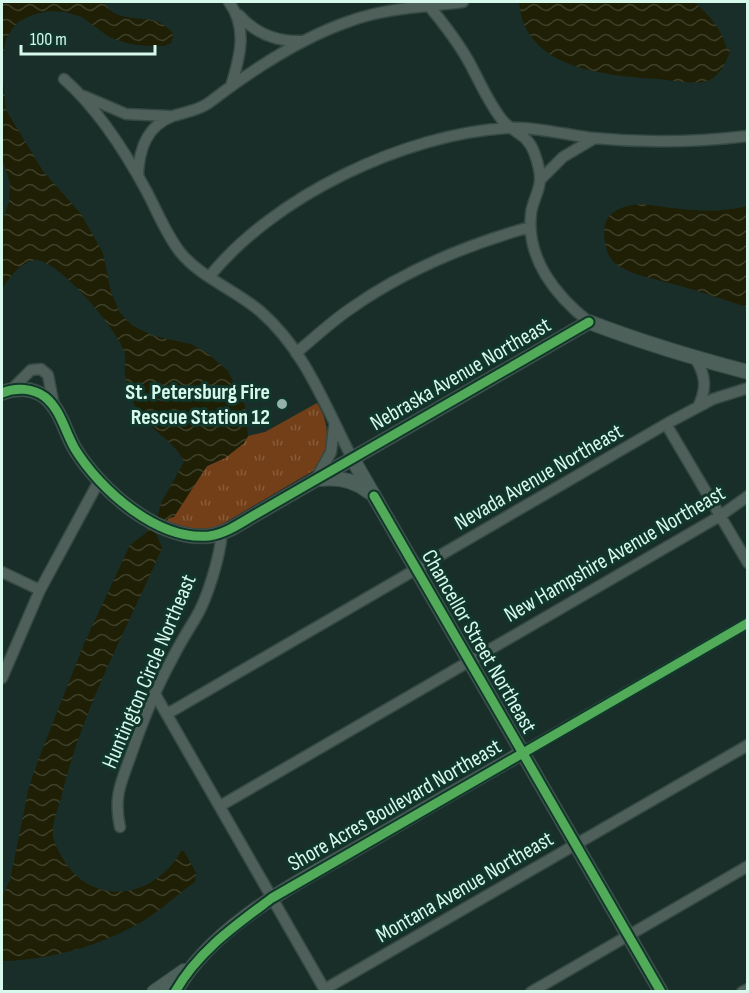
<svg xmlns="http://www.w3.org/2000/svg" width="749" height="993" font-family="'Sofia Sans Condensed',sans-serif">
<defs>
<pattern id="park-tufts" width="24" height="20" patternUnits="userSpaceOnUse" patternTransform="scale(1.5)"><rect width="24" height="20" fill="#733f19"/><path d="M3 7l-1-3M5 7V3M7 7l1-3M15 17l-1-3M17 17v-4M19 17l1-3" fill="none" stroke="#865c3b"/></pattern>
<pattern id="water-waves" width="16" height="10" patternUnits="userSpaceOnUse" patternTransform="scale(1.5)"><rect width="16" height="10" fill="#1e1f05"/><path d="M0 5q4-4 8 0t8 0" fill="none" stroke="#3e402a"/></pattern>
</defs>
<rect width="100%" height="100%" fill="#192e28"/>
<path fill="url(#park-tufts)" d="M 317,403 C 331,425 329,446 318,468 L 214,529 C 196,531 183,528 166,522 L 207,466 L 225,458 L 244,443 L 248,436 L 265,432 Z"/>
<path fill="url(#water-waves)" d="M 2,2 L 104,2 C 114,22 138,16 156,21 C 162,23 168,28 172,32 L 173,37 L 171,43 L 164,46 L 148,46 L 129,44 L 109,37 L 82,17 L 65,12 L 49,11 L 32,15 L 18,22 L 12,29 L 6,39 L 3,56 L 2,73 L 6,110 L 43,171 L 81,214 L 94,237 L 103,253 L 111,292 L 120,313 L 133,326 L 154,336 L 191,344 L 207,353 L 228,371 L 245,406 L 248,436 L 244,443 L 225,458 L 207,466 L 174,517 L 168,518 L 157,536 L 162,548 C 126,631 82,709 61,798 C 58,808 52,823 53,833 C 53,842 59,852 63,859 C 92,908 155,899 181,851 L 184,851 L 196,873 L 195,882 C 181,891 169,903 155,913 C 112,943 54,960 2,961 L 2,897 L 10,880 L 29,787 L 39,758 L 84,644 L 130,545 L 146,533 L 158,515 L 161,503 L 184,462 C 177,443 150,430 138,411 C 131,400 126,386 125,373 C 124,367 126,360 125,354 C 120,332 59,260 36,260 C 21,261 9,278 2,289 L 2,222 L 9,202 L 10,183 L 2,158 Z
M 519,2 L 694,2 C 709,14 722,30 727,49 L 731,49 C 726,61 721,76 707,81 C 691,85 672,80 656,79 C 604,75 524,69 519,2 Z
M 643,204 C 678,209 713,215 747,206 L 747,307 C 724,300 700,291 677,285 C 660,280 623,274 612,260 C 605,252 603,234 605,225 C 609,208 629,205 643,204 Z"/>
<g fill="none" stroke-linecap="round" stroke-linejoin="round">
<defs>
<path id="street" d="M 229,2 C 248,28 240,57 231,86
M 429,6 C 444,24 458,42 469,62 C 480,82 489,104 503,121 C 514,133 528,135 534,152 C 537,160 540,171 540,179 C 540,191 532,202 531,214 C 526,259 556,296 589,322
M 239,15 C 256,34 276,42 302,41
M 64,79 C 99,110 125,151 147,192 C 158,213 166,234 180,252 C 201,278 236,290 261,312 C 305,350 326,408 352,458
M 84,96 L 126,114 L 169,116
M 138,175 C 139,150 146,126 173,116 C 185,112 196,111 207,104 C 216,98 224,91 233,85 C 268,60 309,35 350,21 C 385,8 425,7 463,2
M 540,180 L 563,157 L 595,138
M 209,277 C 274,196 405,134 507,128 C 531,126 568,135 593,138 C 644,143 697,142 748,136
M 296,353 C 314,338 331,322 350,309 C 405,270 466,245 530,227
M 695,358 C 706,375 707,389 698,407
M 12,389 L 31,370 L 41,369 L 48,375 L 54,406
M 666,424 L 748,563
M 316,479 L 331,452 L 334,427
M 2,572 L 40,590
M 2,678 L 40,590 L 99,481
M 155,694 L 326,992
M 167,714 L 666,424 L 713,399 L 748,388
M 522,753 L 748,623
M 220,806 L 720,516 L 748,496
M 120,827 C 113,795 122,781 132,752 C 143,720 156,688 172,659 C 179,645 187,632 195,619 C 208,598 220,556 222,532
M 325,989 L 748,745
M 531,992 L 748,866
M 742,992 L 748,989"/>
<path id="secondary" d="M 2,393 C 16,387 33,388 45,397 C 61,410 65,432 75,449 C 100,490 158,541 209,536 C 224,534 238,525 251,517 L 589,322 C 641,342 694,358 748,372
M 352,458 L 661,992
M 320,479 C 338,477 355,480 369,492
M 154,992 L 184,971
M 175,992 C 215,922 301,881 368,842 C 419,812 471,782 522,753"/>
</defs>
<use href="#street" stroke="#354943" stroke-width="13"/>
<use href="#secondary" stroke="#354943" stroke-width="16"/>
<use href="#street" stroke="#4f605a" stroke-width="10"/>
<use href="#secondary" stroke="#4d6059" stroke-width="14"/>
<defs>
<path id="cycleway" d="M 2,393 C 16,387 33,388 45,397 C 61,410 65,432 75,449 C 100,490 158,541 209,536 C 224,534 238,525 251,517 L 589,322
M 374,496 L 661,992
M 175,992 C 198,951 236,925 272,898 L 748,623"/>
</defs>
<use href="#cycleway" stroke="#11362b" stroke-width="13"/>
<use href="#cycleway" stroke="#51ab58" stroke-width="9"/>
</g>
<circle fill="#94b2a7" stroke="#11362b" stroke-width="2" cx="282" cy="404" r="6"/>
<g text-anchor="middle" stroke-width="6" stroke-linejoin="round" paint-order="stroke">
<g font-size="22" fill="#d6f9ec" stroke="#11362b">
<text transform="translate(460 373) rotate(-30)" y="8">Nebraska Avenue Northeast</text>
<text transform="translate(538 476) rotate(-30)" y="8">Nevada Avenue Northeast</text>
<text transform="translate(614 553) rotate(-30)" y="8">New Hampshire Avenue Northeast</text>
<text transform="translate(480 641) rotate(60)" y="8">Chancellor Street Northeast</text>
<text transform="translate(148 671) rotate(-67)" y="8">Huntington Circle Northeast</text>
<text transform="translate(394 804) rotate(-30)" y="8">Shore Acres Boulevard Northeast</text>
<text transform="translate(464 886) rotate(-30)" y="8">Montana Avenue Northeast</text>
</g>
<g font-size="22" font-weight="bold" fill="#d6f9ec" stroke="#11362b" text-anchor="end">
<text x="270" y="399">St. Petersburg Fire<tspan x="270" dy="25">Rescue Station 12</tspan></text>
</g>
</g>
<rect width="749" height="993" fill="none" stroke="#d6f9ec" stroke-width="6"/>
<path d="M21 45v9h134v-9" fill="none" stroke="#d6f9ec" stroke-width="3"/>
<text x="30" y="45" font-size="18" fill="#d6f9ec" stroke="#11362b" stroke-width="4.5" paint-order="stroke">100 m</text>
</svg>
